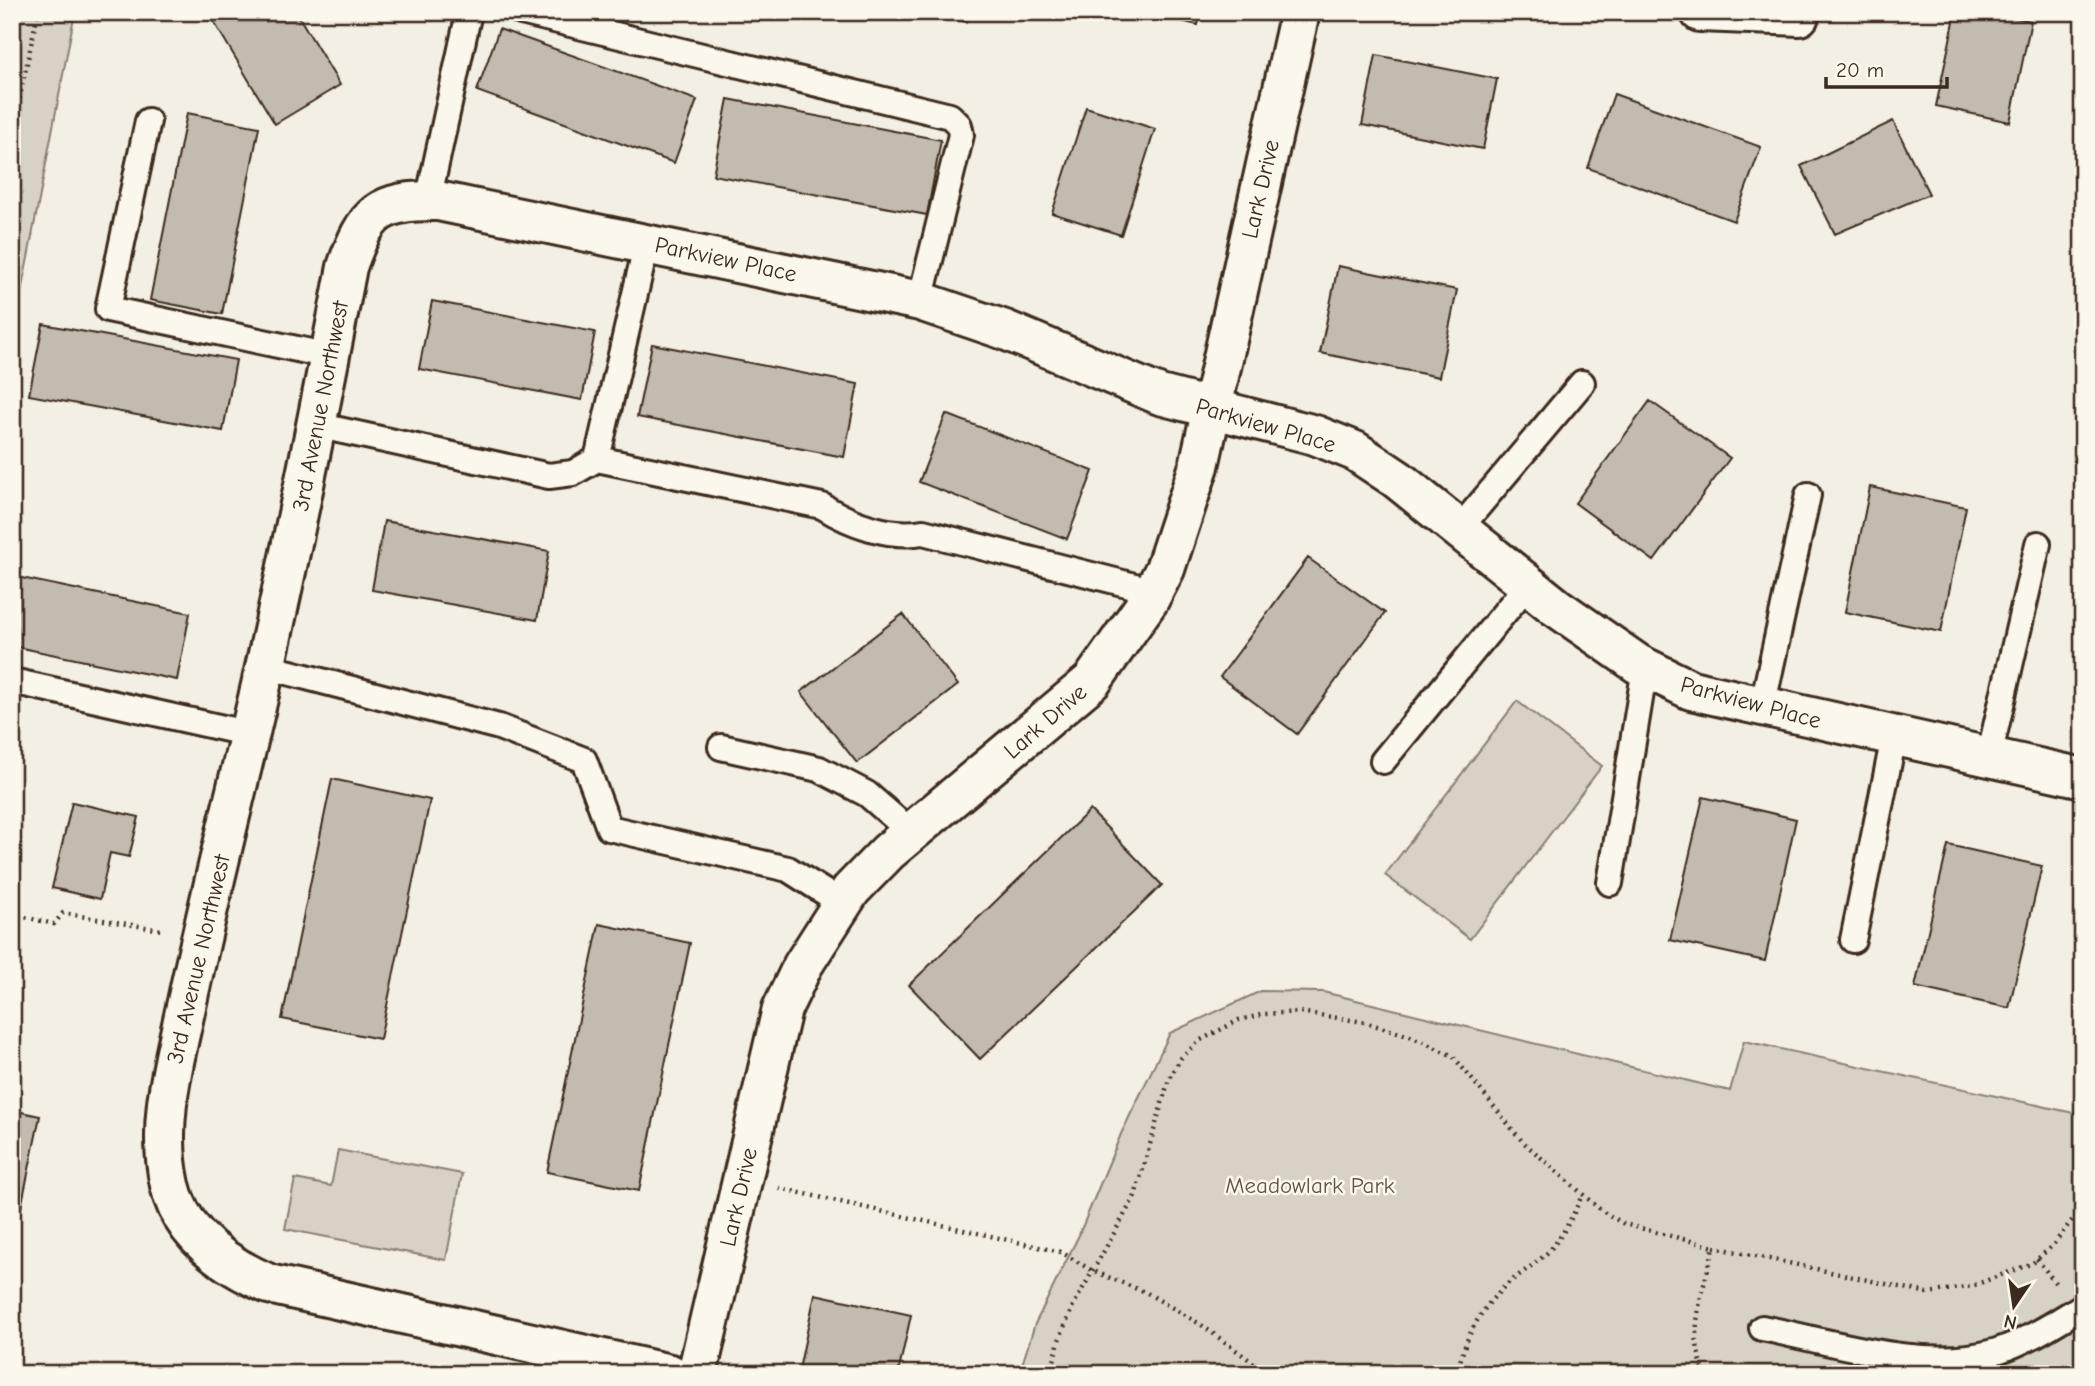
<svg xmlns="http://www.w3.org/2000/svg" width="2095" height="1386" font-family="'Comic Neue',sans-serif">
<rect width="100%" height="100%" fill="#f3efe4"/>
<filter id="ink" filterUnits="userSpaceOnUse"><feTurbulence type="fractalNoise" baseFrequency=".0143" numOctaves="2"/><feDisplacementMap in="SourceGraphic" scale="14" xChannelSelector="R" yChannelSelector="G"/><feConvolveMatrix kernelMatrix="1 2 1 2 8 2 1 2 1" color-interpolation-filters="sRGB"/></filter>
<g filter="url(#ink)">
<path fill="#d8d1c6" stroke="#8a7e72" stroke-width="2" d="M 12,12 L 75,12 L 12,341 Z
M 1517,701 L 1602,766 L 1470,939 L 1385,875 Z
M 1261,991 L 1323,992 L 1730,1091 L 1744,1041 L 2083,1115 L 2083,1374 L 1019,1374 L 1035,1324 L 1079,1235 L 1121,1134 L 1170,1033 Z
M 338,1150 L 462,1174 L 446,1260 L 285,1229 L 295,1179 L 331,1186 Z"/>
<path fill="#c3bbb0" stroke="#3b2a1e" stroke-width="2" d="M 208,12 L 296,12 L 340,85 L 275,124 Z
M 927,12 L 969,12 L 966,22 Z
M 1143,12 L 1201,12 L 1198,25 Z
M 1956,12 L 1989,12 L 2031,21 L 2010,122 L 1936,106 Z
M 499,29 L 697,100 L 674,163 L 477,91 Z
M 1376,55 L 1497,79 L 1483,149 L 1362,125 Z
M 1614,94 L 1761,147 L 1734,221 L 1588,168 Z
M 728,99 L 941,140 L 927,215 L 713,175 Z
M 1086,107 L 1155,129 L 1121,235 L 1052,213 Z
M 187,113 L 259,127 L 222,314 L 150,300 Z
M 1893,121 L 1929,194 L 1835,234 L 1801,166 Z
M 1338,266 L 1457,290 L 1439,377 L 1320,353 Z
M 432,301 L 595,332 L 582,400 L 419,369 Z
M 43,324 L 236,360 L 223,431 L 29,395 Z
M 652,344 L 858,384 L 844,457 L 637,417 Z
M 1650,401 L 1730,458 L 1654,561 L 1575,503 Z
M 946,414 L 1093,471 L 1067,539 L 919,482 Z
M 1870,487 L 1966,507 L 1941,632 L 1845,612 Z
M 384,521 L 549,551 L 537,620 L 372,590 Z
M 1308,558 L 1385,613 L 1297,734 L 1220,677 Z
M 12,576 L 190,613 L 177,680 L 12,646 Z
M 903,614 L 958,685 L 857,763 L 801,692 Z
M 2083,635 L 2083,664 L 2076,663 Z
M 332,779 L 430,800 L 380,1039 L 282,1019 Z
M 1703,797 L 1796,819 L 1765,961 L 1670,940 Z
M 72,802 L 139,817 L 129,857 L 110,853 L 100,899 L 52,888 Z
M 1090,810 L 1162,885 L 980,1059 L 909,985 Z
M 1948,845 L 2042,866 L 2009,1008 L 1915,987 Z
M 599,924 L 690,943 L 639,1191 L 547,1172 Z
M 12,1110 L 40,1116 L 12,1251 Z
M 815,1294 L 911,1315 L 898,1374 L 798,1374 Z"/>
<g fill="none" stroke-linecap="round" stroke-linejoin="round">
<defs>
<path id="lane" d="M 521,12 L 950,116 L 959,125 L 961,135 L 920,301
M 148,121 L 108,309 L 330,356
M 428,201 L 469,12
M 316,425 L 549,476 L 573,473 L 597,459 L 647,242
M 597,459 L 822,506 C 851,524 889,538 923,532 L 1154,591
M 1459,529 L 1582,383
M 264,666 L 499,727 L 584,760 L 609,828 L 788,869 L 843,904
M 12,681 L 250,734
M 1762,708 L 1808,495
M 721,747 L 819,769 L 867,794 L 912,833
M 1989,757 L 2038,544
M 1383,761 L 1528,584
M 1610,883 L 1645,668
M 1853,940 L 1894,737
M 1762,1328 C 1834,1342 1925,1373 1997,1351 C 2028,1341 2055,1323 2083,1306"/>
<path id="street" d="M 1700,12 L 1799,16
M 670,1374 L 269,1284 C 225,1265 181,1235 170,1185 C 156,1123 174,1063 187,1002 C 206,913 228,825 249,737 C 286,581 317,424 347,267 C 366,213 378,200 438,201 L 920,301 L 1005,330 L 1160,395 L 1315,435 L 1355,451 L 1397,479 L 1556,607 L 1638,664 L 1691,690 L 2083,778
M 697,1374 L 782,1009 L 803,965 L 851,890 L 888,852 L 1092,681 L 1149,600 L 1165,569 L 1199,466 L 1300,12"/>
</defs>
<use href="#lane" stroke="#3b2a1e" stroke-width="30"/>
<use href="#street" stroke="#3b2a1e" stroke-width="44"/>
<path stroke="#3b2a1e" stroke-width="4.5" stroke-dasharray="2 5" stroke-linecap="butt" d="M 12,133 L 38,12
M 12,914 L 54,924 L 63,913 L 162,930
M 779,1188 L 1061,1252 L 1091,1270 L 1147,1293 L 1200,1324 L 1269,1374
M 1714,1247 L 1928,1293 L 1972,1286 L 2033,1263 L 2053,1245 L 2083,1206
M 2037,1259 L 2056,1284
M 1051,1374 L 1059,1340 L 1073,1306 L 1135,1196 L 1169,1079 L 1181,1058 L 1199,1041 L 1239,1020 L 1265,1014 L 1300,1012 L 1364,1022 L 1413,1037 L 1453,1056 L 1522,1141 L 1602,1211 L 1624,1224 L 1714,1247 C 1704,1288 1685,1334 1706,1374
M 1458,1374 C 1462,1339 1484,1303 1511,1281 C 1524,1271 1537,1263 1549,1251 C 1564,1234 1573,1216 1582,1195"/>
<use href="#lane" stroke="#fbf7ec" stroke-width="24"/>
<use href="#street" stroke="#fbf7ec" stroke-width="38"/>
</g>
</g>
<g text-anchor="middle" stroke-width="5" stroke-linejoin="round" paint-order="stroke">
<g font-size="23" fill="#3b2a1e" stroke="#fbf7ec">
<text transform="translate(1260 189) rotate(-77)" y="8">Lark Drive</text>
<text transform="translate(726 259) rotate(12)" y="8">Parkview Place</text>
<text transform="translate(320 406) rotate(-79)" y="8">3rd Avenue Northwest</text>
<text transform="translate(1266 425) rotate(16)" y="8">Parkview Place</text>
<text transform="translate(1751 702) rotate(15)" y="8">Parkview Place</text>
<text transform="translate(1045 721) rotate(-41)" y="8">Lark Drive</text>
<text transform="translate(198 959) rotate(-77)" y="8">3rd Avenue Northwest</text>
<text transform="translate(738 1197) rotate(-77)" y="8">Lark Drive</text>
</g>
<g font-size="23" fill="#625448" stroke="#fbf7ec">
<text x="1310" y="1193">Meadowlark Park</text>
</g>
</g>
<rect width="2095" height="1386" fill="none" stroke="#fbf7ec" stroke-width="42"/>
<rect x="21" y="21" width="2053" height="1344" fill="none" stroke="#3b2a1e" stroke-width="2.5" filter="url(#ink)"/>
<g transform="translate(2014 1306) rotate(193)" stroke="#fbf7ec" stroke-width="5" paint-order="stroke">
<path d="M0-5L12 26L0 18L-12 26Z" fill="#3b2a1e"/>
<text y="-10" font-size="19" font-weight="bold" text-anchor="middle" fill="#3b2a1e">N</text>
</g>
<path d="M1826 77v10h121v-10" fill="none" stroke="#3b2a1e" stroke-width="3.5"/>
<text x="1836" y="77" font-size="21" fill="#3b2a1e" stroke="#fbf7ec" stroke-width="5" paint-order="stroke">20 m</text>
</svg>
